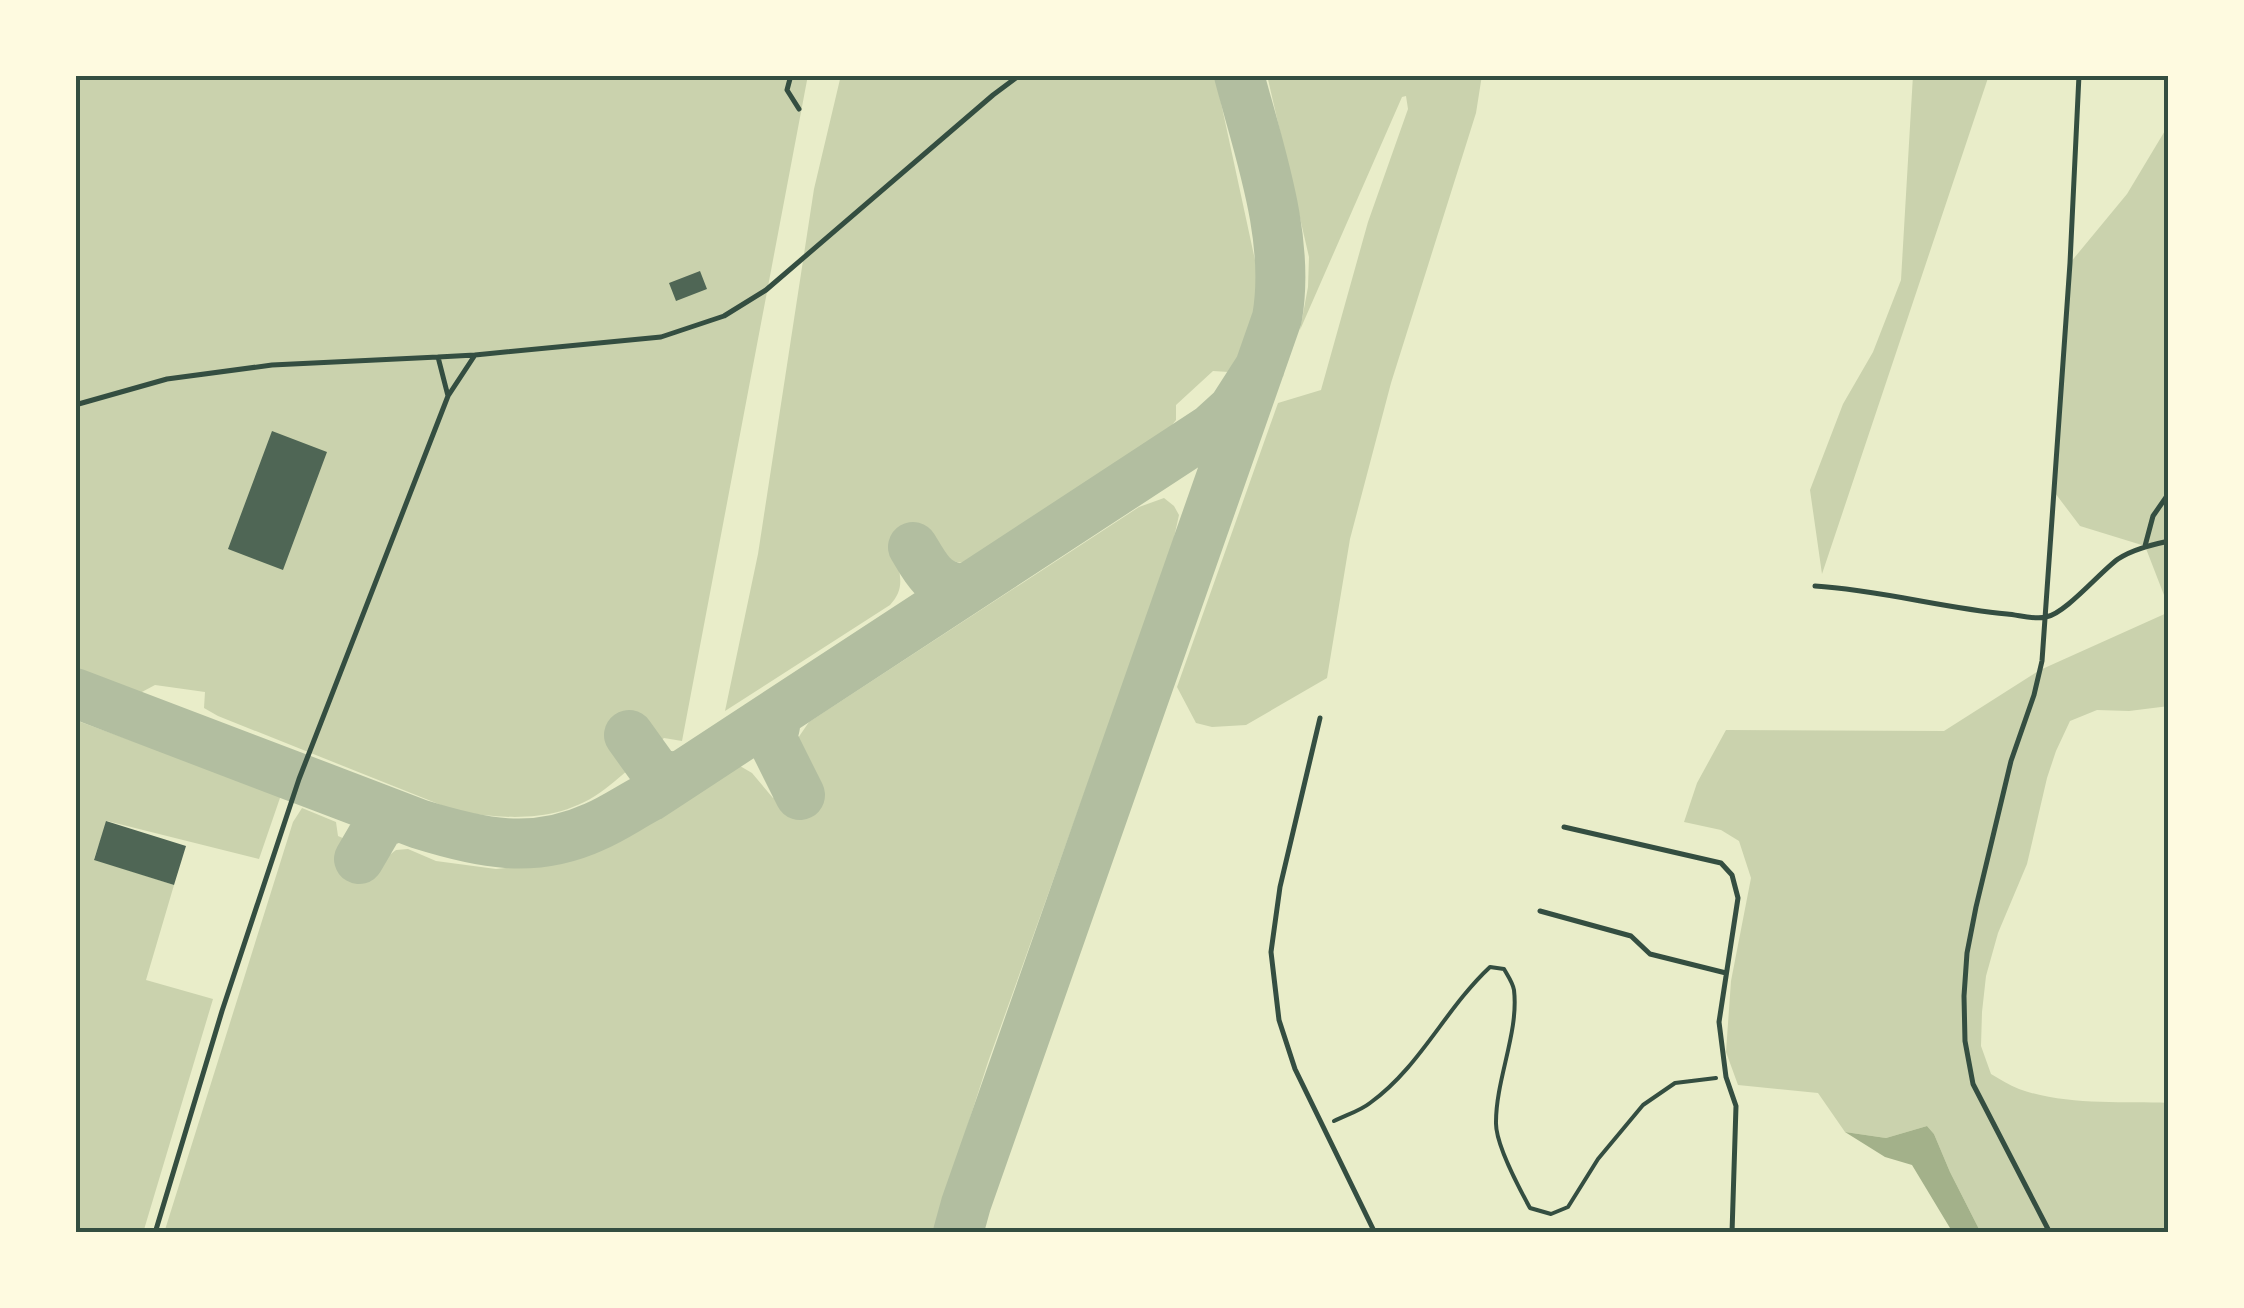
<svg xmlns="http://www.w3.org/2000/svg" width="2244" height="1308" font-family="'Varela Round',sans-serif">
<rect width="100%" height="100%" fill="#e9edc9"/>
<path fill="#cad2ad" d="M 78,75 L 808,75 L 682,741 L 664,738 C 645,754 626,773 605,789 C 561,823 507,820 456,811 L 218,716 L 204,708 L 205,692 L 155,685 L 140,693 L 75,668 L 75,85 Z
M 841,75 L 1215,75 L 1258,274 C 1256,306 1252,347 1229,372 L 1213,371 L 1176,405 L 1176,420 L 1165,434 L 966,563 C 952,563 945,557 936,546 L 899,570 C 902,585 900,594 890,605 L 725,711 L 758,554 L 814,189 Z
M 1267,75 L 1482,75 L 1476,113 L 1391,383 L 1350,539 L 1327,678 L 1246,725 L 1212,727 L 1196,723 L 1177,687 L 1278,403 L 1321,390 L 1368,222 L 1408,109 L 1406,96 L 1402,97 L 1300,330 L 1308,287 L 1309,257 Z
M 1913,75 L 1989,75 L 1822,574 L 1810,490 L 1843,404 L 1873,352 L 1901,280 Z
M 2169,124 L 2169,608 L 2145,546 L 2080,526 L 2055,493 L 2070,263 L 2127,194 Z
M 1164,498 L 1174,506 L 1179,515 L 1171,551 L 988,1062 L 933,1233 L 164,1233 L 293,822 L 302,808 L 336,822 L 338,836 L 387,857 L 396,850 L 408,849 L 436,861 L 496,869 L 566,862 L 628,837 L 726,770 L 740,766 L 752,773 L 773,798 L 813,772 L 798,738 L 809,722 L 1139,507 Z
M 2169,612 L 2169,706 L 2129,711 L 2097,710 L 2070,721 L 2056,751 L 2047,778 L 2027,864 L 1998,933 L 1986,976 L 1982,1012 L 1981,1046 L 1991,1074 C 2000,1079 2009,1085 2019,1089 C 2066,1106 2120,1101 2169,1103 L 2169,1233 L 1981,1233 L 1950,1172 L 1934,1134 L 1927,1126 L 1886,1138 L 1845,1132 L 1818,1093 L 1738,1085 L 1726,1052 L 1731,981 L 1751,878 L 1739,841 L 1721,830 L 1684,822 L 1697,783 L 1726,730 L 1944,731 L 2040,670 Z
M 75,720 L 281,795 L 259,859 L 107,821 L 94,859 L 174,885 L 146,980 L 213,999 L 143,1233 L 75,1233 Z"/>
<path fill="#a3b18a" d="M 1927,1126 L 1934,1134 L 1950,1172 L 1981,1233 L 1953,1233 L 1912,1165 L 1885,1157 L 1845,1132 L 1886,1138 Z"/>
<g fill="none" stroke-linecap="round" stroke-linejoin="round">
<path stroke="#b2bea0" stroke-width="50" d="M 913,547 C 925,567 932,583 956,588
M 75,693 L 419,824 C 480,843 533,855 594,827 C 613,819 630,807 649,797 L 1211,429 L 1233,409 L 1260,367
M 775,726 L 772,739 L 800,795
M 629,735 L 657,774 L 669,776
M 359,859 L 380,823 L 389,820
M 958,1233 L 966,1204 L 1277,318 C 1291,239 1259,151 1239,75"/>
</g>
<path fill="#4f6655" d="M 700,271 L 707,289 L 676,301 L 669,283 Z
M 272,431 L 327,452 L 283,570 L 228,549 Z
M 106,821 L 186,846 L 174,885 L 94,860 Z"/>
<g fill="none" stroke-linecap="round" stroke-linejoin="round">
<path stroke="#344e41" stroke-width="4" d="M 1334,1121 C 1346,1115 1360,1111 1370,1103 C 1420,1067 1445,1009 1490,967 L 1504,969 C 1508,976 1513,983 1514,990 C 1519,1032 1496,1079 1496,1122 C 1495,1144 1519,1188 1530,1208 L 1551,1214 L 1568,1207 L 1598,1159 L 1643,1105 L 1675,1083 L 1716,1078"/>
<path stroke="#344e41" stroke-width="5" d="M 791,75 L 787,90 L 799,109
M 475,355 L 661,337 L 724,316 L 766,290 L 993,95 L 1020,75
M 438,357 L 475,355 L 448,396
M 75,405 L 167,379 L 272,365 L 438,357 L 448,396 L 299,779 L 222,1011 L 155,1233
M 2145,546 L 2153,516 L 2169,493
M 1815,586 C 1880,590 1943,608 2007,614 C 2019,615 2035,620 2046,617 C 2065,614 2100,572 2118,559 C 2133,549 2152,545 2169,541
M 1320,718 L 1280,887 L 1271,952 L 1279,1020 L 1295,1069 L 1375,1233
M 1564,827 L 1721,863 L 1732,875 L 1738,898 L 1719,1022 L 1726,1077 L 1736,1106 L 1732,1233
M 1540,911 L 1631,936 L 1650,954 L 1726,973
M 2050,1233 L 1973,1084 L 1965,1041 L 1964,996 L 1967,953 L 1976,907 L 2011,761 L 2034,695 L 2042,661 L 2070,263 L 2079,75"/>
</g>
<rect width="2244" height="1308" fill="none" stroke="#fefae0" stroke-width="155"/>
<rect x="78" y="78" width="2088" height="1152" fill="none" stroke="#344e41" stroke-width="4"/>
</svg>
